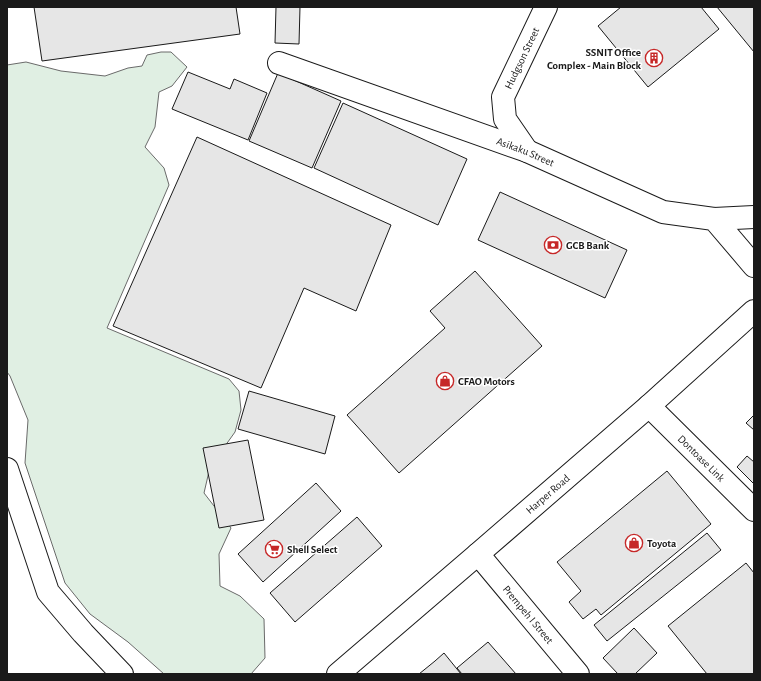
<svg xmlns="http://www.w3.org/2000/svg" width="761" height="681" font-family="'Alegreya Sans',sans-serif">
<rect width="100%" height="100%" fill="#fff"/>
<path fill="#e0efe3" stroke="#6a6a6a" d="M 161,52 L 171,52 L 187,67 L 172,86 L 159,92 L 155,127 L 145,147 L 164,168 L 169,185 L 107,328 L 229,379 L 239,391 L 241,410 L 235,432 L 210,467 L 204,493 L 231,528 L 219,554 L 220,586 L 240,596 L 264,619 L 265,658 L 251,674 L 164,674 L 128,642 L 90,614 L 65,583 L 25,463 L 28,420 L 10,376 L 7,372 L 7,65 L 26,62 L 61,71 L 105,76 L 128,68 L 142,66 L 147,55 Z"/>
<path fill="#e6e6e6" stroke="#1a1a1a" d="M 34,7 L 236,7 L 240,34 L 42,61 Z
M 276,7 L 300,7 L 299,44 L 275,43 Z
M 621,7 L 701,7 L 719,29 L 648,87 L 598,26 Z
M 717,7 L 754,7 L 754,52 Z
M 188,72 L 230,89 L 234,79 L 267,93 L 248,140 L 172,109 Z
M 278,73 L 341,101 L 312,168 L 249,141 Z
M 343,103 L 467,159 L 438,225 L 314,168 Z
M 197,137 L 391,225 L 356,311 L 304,288 L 261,388 L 113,326 Z
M 500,192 L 627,250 L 605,298 L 478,240 Z
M 475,271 L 542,346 L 399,473 L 347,415 L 445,328 L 430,311 Z
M 249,391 L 335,416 L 325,454 L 238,429 Z
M 754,415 L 754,430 L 746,423 Z
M 248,440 L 264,520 L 219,528 L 203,448 Z
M 747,456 L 754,462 L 754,484 L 737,467 Z
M 667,471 L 711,524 L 601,615 L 596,609 L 583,619 L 569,602 L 581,591 L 557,562 Z
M 316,483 L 341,511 L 263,582 L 238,554 Z
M 357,517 L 382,546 L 295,622 L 270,593 Z
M 707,533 L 721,550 L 607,641 L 594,625 Z
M 746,563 L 754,573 L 754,674 L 707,674 L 668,626 Z
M 634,628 L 657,653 L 635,674 L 618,674 L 603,658 Z
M 488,642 L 516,674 L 462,674 L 457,668 Z
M 444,653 L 461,674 L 419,674 L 435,661 Z"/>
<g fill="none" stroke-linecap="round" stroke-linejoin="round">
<defs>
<g id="minor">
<path id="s1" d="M 279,63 L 527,151 L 663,212 L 714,219 L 754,266"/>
<path id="s2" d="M 527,151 L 505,119 L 503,97 L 546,7"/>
<path id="s3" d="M 649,406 L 754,510"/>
<path d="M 7,469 L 48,592 L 83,633 L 122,674"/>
</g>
<g id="tertiary">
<path d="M 714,219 L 754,217"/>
<path id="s4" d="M 478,554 L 649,406 L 754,311"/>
</g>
<g id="secondary">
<path id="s5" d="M 338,674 L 478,554 L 578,674"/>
</g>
</defs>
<use href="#minor" stroke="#1a1a1a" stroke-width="24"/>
<use href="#tertiary" stroke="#1a1a1a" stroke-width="24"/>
<use href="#secondary" stroke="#1a1a1a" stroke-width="24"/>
<use href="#minor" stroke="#fff" stroke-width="22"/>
<use href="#tertiary" stroke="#fff" stroke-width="22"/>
<use href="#secondary" stroke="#fff" stroke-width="22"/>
</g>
<defs>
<symbol id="building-ring" viewBox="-11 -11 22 22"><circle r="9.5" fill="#fff" stroke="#c62828" stroke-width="1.5"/><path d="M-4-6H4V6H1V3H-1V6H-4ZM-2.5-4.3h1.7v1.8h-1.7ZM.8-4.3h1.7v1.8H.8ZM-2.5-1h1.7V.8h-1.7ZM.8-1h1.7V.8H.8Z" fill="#c62828"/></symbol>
<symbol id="bank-ring" viewBox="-11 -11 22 22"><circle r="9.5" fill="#fff" stroke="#c62828" stroke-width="1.5"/><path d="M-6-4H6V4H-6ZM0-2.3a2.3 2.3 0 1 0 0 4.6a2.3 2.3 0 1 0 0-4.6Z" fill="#c62828"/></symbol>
<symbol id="shop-ring" viewBox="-11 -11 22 22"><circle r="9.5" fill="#fff" stroke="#c62828" stroke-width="1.5"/><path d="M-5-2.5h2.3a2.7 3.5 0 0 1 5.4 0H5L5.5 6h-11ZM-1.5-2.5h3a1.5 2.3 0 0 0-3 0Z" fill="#c62828"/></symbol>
<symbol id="supermarket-ring" viewBox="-11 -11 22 22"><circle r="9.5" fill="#fff" stroke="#c62828" stroke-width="1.5"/><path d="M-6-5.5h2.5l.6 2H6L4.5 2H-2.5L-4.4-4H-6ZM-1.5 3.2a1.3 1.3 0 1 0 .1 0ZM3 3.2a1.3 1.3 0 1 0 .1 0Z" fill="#c62828"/></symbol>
</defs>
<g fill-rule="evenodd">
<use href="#building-ring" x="644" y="48" width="20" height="20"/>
<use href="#bank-ring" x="543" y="235" width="20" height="20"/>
<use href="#shop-ring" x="435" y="371" width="20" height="20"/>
<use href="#shop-ring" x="624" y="533" width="20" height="20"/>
<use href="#supermarket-ring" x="264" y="539" width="20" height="20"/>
</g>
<g text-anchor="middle" stroke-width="3" stroke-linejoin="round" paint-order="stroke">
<g font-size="11" font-weight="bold" fill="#1a1a1a" stroke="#fff" text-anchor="start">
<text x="641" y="56" text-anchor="end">SSNIT Office<tspan x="641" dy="13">Complex - Main Block</tspan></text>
<text x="566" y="249">GCB Bank</text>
<text x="458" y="385">CFAO Motors</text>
<text x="647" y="547">Toyota</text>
<text x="287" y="553">Shell Select</text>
</g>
<g font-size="11" fill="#1a1a1a" stroke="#fff">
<text dy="4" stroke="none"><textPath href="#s2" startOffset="104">Hudgson Street</textPath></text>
<text dy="4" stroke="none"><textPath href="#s1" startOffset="262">Asikaku Street</textPath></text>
<text dy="4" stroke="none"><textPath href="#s3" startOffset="74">Dontoase Link</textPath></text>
<text dy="4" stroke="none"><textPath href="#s4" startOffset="92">Harper Road</textPath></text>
<text dy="4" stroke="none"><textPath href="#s5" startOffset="263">Prempeh I Street</textPath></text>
</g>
</g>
<rect width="761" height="681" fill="none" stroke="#1a1a1a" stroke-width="16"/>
</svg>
